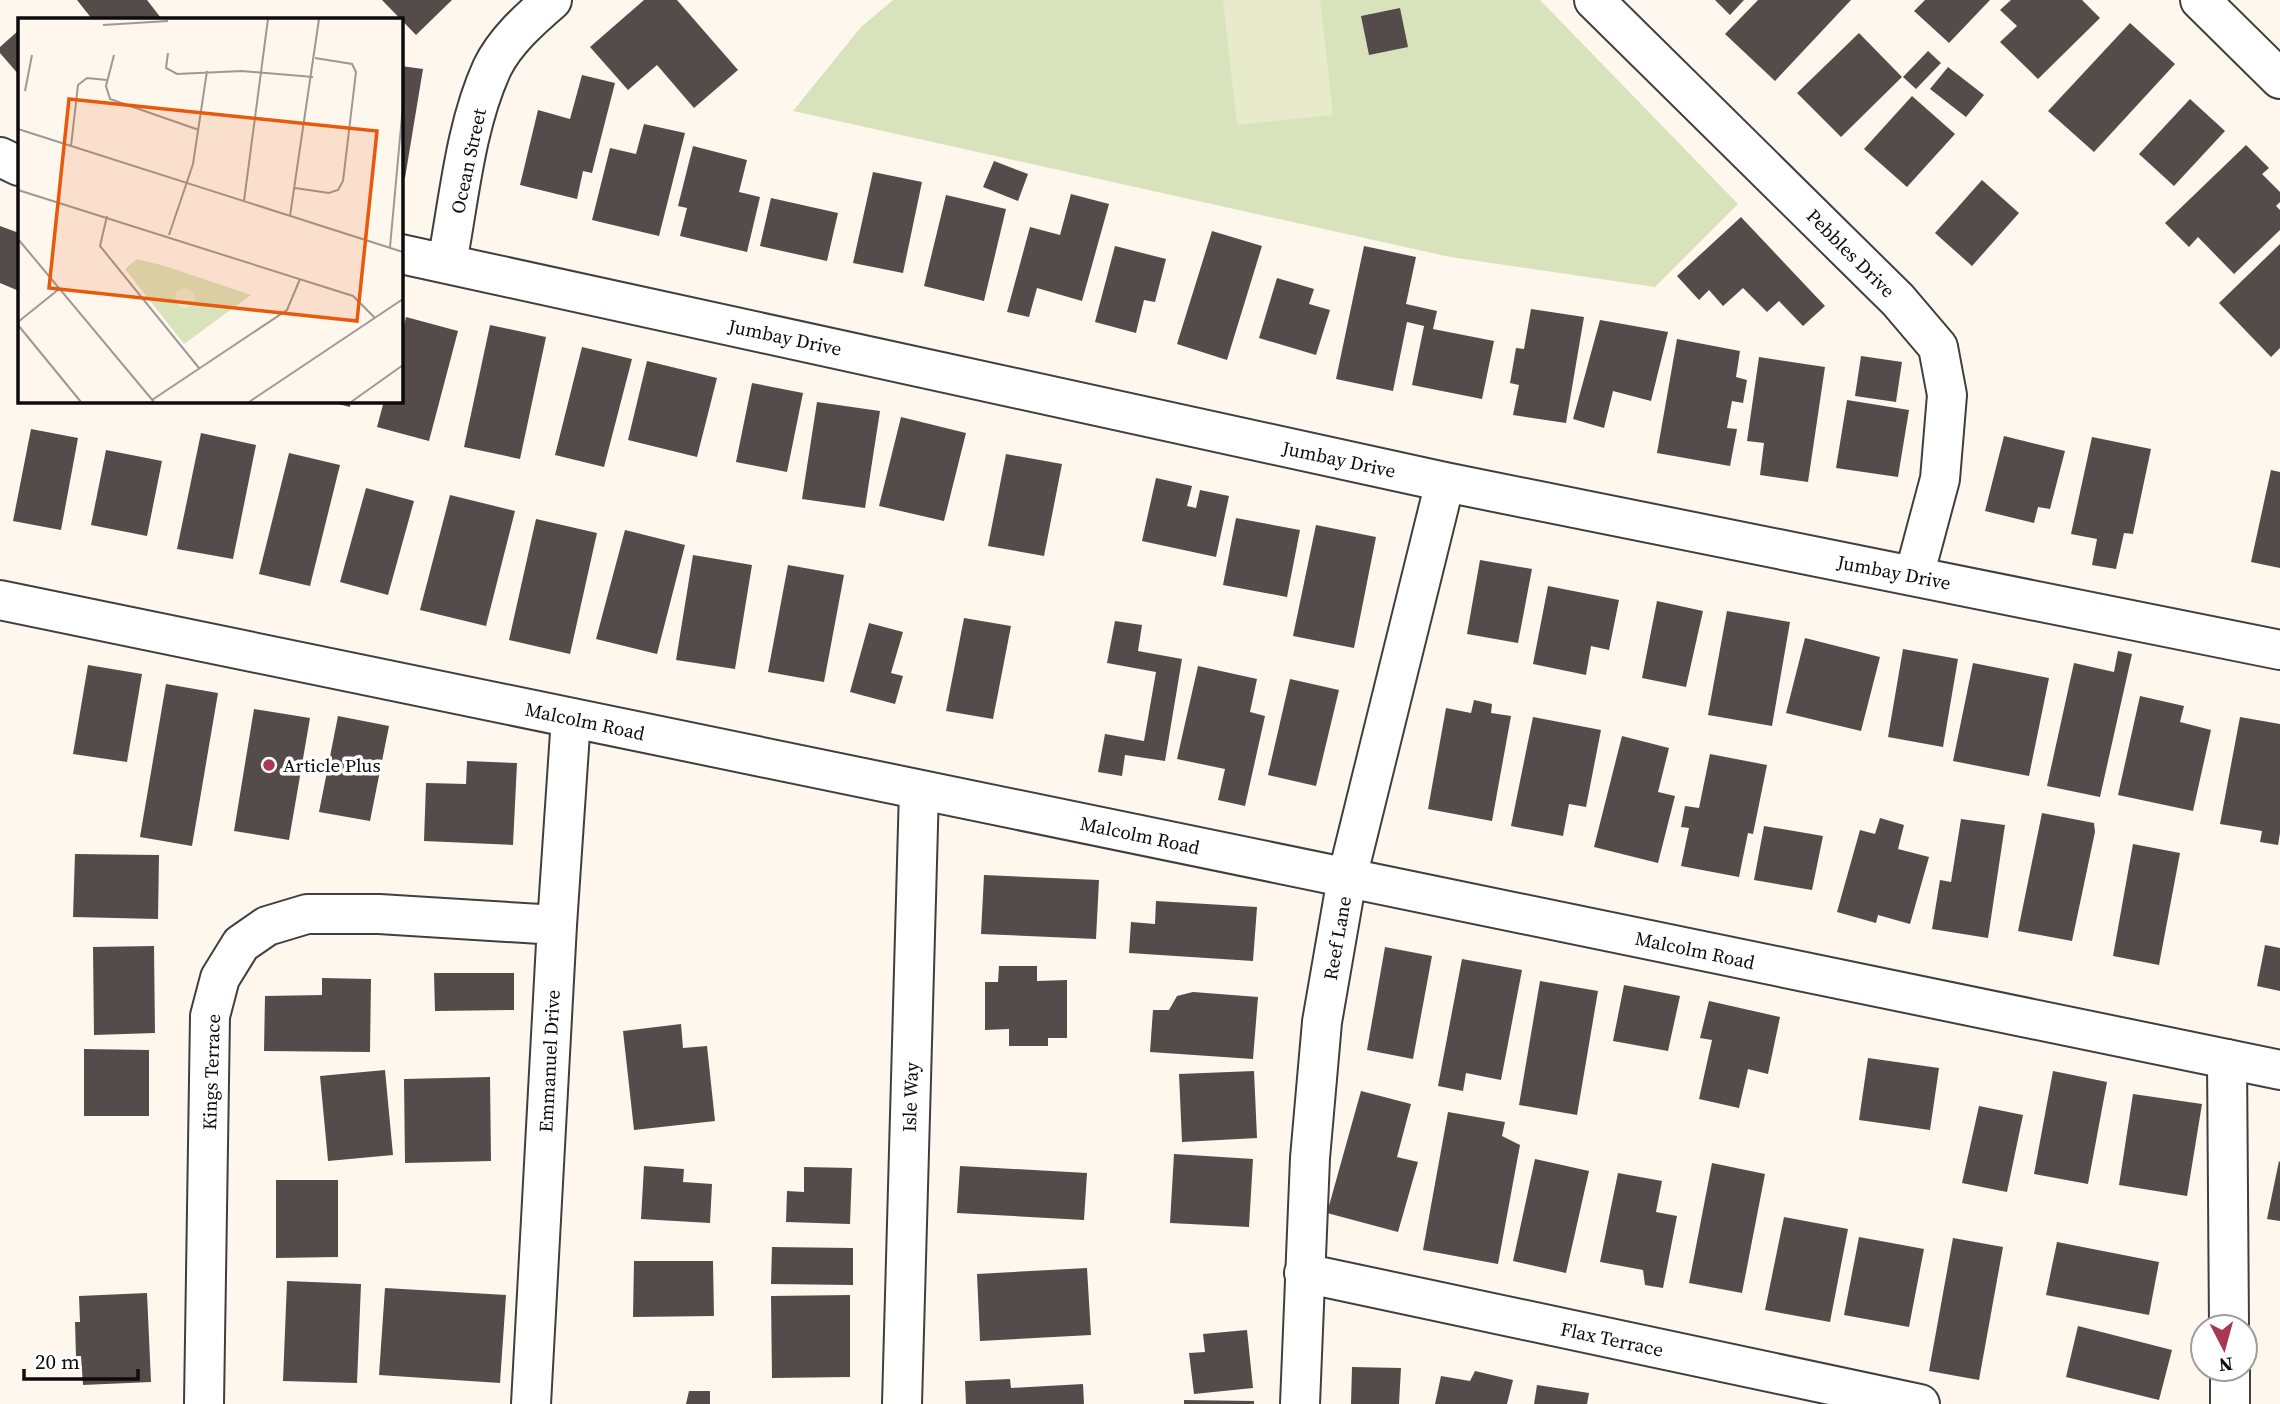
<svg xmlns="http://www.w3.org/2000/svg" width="2280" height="1404" font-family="'Source Serif 4',serif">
<rect width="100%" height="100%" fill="#fdf7ee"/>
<path fill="#d8e3bc" d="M 893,0 L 1540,0 L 1738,204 L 1655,287 L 1450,257 L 793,111 L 861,27 Z"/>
<path fill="#e7ebcc" d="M 1223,0 L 1320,0 L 1333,115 L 1237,125 Z"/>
<path fill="#534c4a" d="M 77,0 L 147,0 L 161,18 L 92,19 Z
M 382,0 L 452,0 L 416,35 Z
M 644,0 L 677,0 L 738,70 L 694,108 L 657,65 L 628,90 L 590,47 Z
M 1715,0 L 1744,0 L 1730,15 Z
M 1758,0 L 1851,0 L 1775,81 L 1725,34 Z
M 1925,0 L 1990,0 L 1949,43 L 1914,11 Z
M 2011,0 L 2082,0 L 2100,18 L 2038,79 L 2000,42 L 2017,26 L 2000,10 Z
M 1400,8 L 1408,47 L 1369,55 L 1361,16 Z
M 2130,23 L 2175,64 L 2094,152 L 2048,111 Z
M 19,30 L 19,75 L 0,53 L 0,47 Z
M 1859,33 L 1902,77 L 1841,137 L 1797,93 Z
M 1928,51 L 1941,63 L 1916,89 L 1903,77 Z
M 401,66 L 423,69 L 405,178 L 401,177 Z
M 1948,67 L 1984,95 L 1966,117 L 1930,89 Z
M 582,75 L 615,83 L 592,173 L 583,171 L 577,199 L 520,185 L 538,110 L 570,119 Z
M 1912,96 L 1955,134 L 1907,187 L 1864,149 Z
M 2190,99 L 2225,131 L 2174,186 L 2139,154 Z
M 644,124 L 685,133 L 659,236 L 592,220 L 610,148 L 636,154 Z
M 2246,145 L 2269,168 L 2262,174 L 2280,192 L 2280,202 L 2276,206 L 2280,210 L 2280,230 L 2234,274 L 2198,237 L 2189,247 L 2165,223 Z
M 693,146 L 747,160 L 739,192 L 760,197 L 747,252 L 680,236 L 687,208 L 678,206 Z
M 994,161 L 1028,174 L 1018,201 L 983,187 Z
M 873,172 L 922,182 L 903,273 L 853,263 Z
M 1982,180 L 2019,213 L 1972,266 L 1935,233 Z
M 1071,194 L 1109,204 L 1082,301 L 1037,288 L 1029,317 L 1007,312 L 1030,227 L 1060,235 Z
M 946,195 L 1006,209 L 984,301 L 924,286 Z
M 771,198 L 838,213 L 827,261 L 760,246 Z
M 1741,217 L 1825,306 L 1803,326 L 1779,301 L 1767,312 L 1743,288 L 1723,306 L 1709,290 L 1699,300 L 1677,276 Z
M 0,226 L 19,233 L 19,291 L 0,283 Z
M 1212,231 L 1262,246 L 1227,360 L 1177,344 Z
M 2280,244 L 2280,348 L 2271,357 L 2219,303 Z
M 1115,246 L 1166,259 L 1155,302 L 1144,300 L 1136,333 L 1095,322 Z
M 1364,246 L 1416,257 L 1406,304 L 1437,311 L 1433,329 L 1494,341 L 1482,399 L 1412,385 L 1424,326 L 1407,322 L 1393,391 L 1336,379 Z
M 1277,278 L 1314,289 L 1309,304 L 1330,310 L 1316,355 L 1259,338 Z
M 1531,309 L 1584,317 L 1566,423 L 1513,415 L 1519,385 L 1510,383 L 1516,348 L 1524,349 Z
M 406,317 L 458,331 L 429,441 L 377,427 L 384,401 L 401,401 L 401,338 Z
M 1600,320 L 1668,332 L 1651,401 L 1613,391 L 1604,428 L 1573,419 Z
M 490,325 L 546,337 L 520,459 L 464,447 Z
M 1677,339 L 1740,351 L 1736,377 L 1747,380 L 1743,403 L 1732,401 L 1727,428 L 1737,429 L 1730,466 L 1657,453 Z
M 582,347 L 632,359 L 604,467 L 555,455 Z
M 1861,356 L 1902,362 L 1896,402 L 1855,396 Z
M 1759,357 L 1825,367 L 1808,482 L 1760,475 L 1764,443 L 1747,441 Z
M 647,361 L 717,378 L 697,457 L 628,440 Z
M 752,383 L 803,393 L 787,472 L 736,462 Z
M 1847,400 L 1909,410 L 1898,477 L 1836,468 Z
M 326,401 L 351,401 L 350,407 Z
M 817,402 L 880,411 L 865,508 L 802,499 Z
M 901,417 L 966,433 L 944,521 L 879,506 Z
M 31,429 L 78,438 L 61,530 L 13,521 Z
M 201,433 L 256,445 L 233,559 L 177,549 Z
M 2004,436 L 2065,451 L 2050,509 L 2038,507 L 2034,523 L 1985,511 Z
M 2092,437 L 2151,449 L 2133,534 L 2124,533 L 2116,569 L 2092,565 L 2097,539 L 2071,534 Z
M 106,450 L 162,461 L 147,536 L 91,525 Z
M 289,453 L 340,465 L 310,586 L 259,574 Z
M 1006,454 L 1062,464 L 1044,556 L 988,546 Z
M 2271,470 L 2280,472 L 2280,568 L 2251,562 Z
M 1156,478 L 1192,486 L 1187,506 L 1196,508 L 1200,490 L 1229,496 L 1216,557 L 1142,541 Z
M 366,488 L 414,501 L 388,595 L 340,582 Z
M 450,495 L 515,511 L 486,626 L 420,610 Z
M 1236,518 L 1300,530 L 1287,597 L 1223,585 Z
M 536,519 L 597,533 L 570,654 L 509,640 Z
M 1316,525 L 1376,537 L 1354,648 L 1293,636 Z
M 625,530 L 685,545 L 657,654 L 596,639 Z
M 693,555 L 752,565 L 735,669 L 676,660 Z
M 1480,560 L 1532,569 L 1518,643 L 1467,634 Z
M 788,565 L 844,575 L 824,682 L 768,672 Z
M 1548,586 L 1619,600 L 1609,650 L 1591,646 L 1586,675 L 1533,664 Z
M 1657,601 L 1703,611 L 1686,687 L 1642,678 Z
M 1727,611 L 1790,622 L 1772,726 L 1708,715 Z
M 964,618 L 1011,626 L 993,719 L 946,711 Z
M 1115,621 L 1142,625 L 1138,651 L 1182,659 L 1165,761 L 1125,755 L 1122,776 L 1098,772 L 1105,734 L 1144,741 L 1156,672 L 1107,663 Z
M 869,623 L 903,632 L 891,673 L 903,676 L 895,704 L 850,692 Z
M 1805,638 L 1880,657 L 1861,731 L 1786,713 Z
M 1903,649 L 1958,659 L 1943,747 L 1888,737 Z
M 2118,651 L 2132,654 L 2100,797 L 2047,786 L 2074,663 L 2114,672 Z
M 1973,663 L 2049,678 L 2029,776 L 1953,761 Z
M 88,665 L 142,674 L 127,762 L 73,754 Z
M 1198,666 L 1257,679 L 1250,712 L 1265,716 L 1245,806 L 1218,800 L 1225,769 L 1177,759 Z
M 1290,679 L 1339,690 L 1316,786 L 1268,775 Z
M 166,684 L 218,693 L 192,846 L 140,837 Z
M 2140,696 L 2184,706 L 2180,722 L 2211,730 L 2193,811 L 2118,795 Z
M 1474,700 L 1492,704 L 1491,713 L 1511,716 L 1492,821 L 1428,809 L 1446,708 L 1471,713 Z
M 254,709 L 310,718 L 289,840 L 234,831 Z
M 338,716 L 389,726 L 370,821 L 319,812 Z
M 1533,717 L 1601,730 L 1586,807 L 1569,804 L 1563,836 L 1511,826 Z
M 2240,717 L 2280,724 L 2280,833 L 2278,845 L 2260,842 L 2262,831 L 2220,824 Z
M 1622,736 L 1669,748 L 1658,792 L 1675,796 L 1658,863 L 1594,847 Z
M 1710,754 L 1767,765 L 1753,834 L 1748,833 L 1739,877 L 1681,866 L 1689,828 L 1681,827 L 1685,806 L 1699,808 Z
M 467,761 L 517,763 L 513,845 L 424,841 L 426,783 L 466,784 Z
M 2042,813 L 2094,823 L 2095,832 L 2072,941 L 2018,931 Z
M 1880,818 L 1904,825 L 1898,849 L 1929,857 L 1910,924 L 1878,915 L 1876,923 L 1837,912 L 1860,830 L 1875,834 Z
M 1961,819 L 2005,825 L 1988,938 L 1932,929 L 1940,880 L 1951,882 Z
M 1764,826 L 1823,836 L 1812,890 L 1754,880 Z
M 2133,844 L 2180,853 L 2159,965 L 2113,956 Z
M 75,854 L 159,855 L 158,919 L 73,917 Z
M 984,875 L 1099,880 L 1096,939 L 981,934 Z
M 1156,901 L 1257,907 L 1253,961 L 1129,953 L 1131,922 L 1155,924 Z
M 2265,945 L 2280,948 L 2280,991 L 2257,986 Z
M 154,946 L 155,1033 L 94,1035 L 93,947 Z
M 1385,947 L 1432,956 L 1413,1059 L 1367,1050 Z
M 1462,959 L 1522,970 L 1501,1080 L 1466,1073 L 1463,1091 L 1438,1086 Z
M 999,966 L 1037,966 L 1037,981 L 1067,980 L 1067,1038 L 1048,1038 L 1048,1046 L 1009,1046 L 1009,1029 L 985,1030 L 985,982 L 998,982 Z
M 434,973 L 514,973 L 514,1010 L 435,1011 Z
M 322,978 L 371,979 L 370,1052 L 264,1051 L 265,996 L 322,995 Z
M 1540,981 L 1598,991 L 1577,1115 L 1519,1105 Z
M 1624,985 L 1680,996 L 1668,1051 L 1613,1041 Z
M 1193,992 L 1258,997 L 1253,1059 L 1150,1052 L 1153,1010 L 1169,1010 L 1177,996 Z
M 1709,1001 L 1780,1017 L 1768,1074 L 1748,1069 L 1739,1108 L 1699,1099 L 1712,1040 L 1700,1038 Z
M 681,1024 L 683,1048 L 707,1046 L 715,1121 L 634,1130 L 623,1031 Z
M 84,1049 L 149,1050 L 149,1116 L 84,1116 Z
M 1868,1058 L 1939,1068 L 1930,1130 L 1859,1120 Z
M 385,1070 L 393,1155 L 328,1161 L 320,1076 Z
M 1254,1071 L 1257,1138 L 1182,1142 L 1179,1074 Z
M 2053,1071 L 2107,1082 L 2088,1184 L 2034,1174 Z
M 490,1077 L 491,1161 L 405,1163 L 404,1079 Z
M 1361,1091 L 1411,1104 L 1397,1157 L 1418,1162 L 1398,1232 L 1327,1213 Z
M 2133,1094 L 2202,1104 L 2187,1196 L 2119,1185 Z
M 1979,1106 L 2023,1115 L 2007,1192 L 1962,1183 Z
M 1448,1112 L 1505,1122 L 1502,1136 L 1520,1145 L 1498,1264 L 1423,1250 Z
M 1174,1154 L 1253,1159 L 1249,1227 L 1170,1223 Z
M 1535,1159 L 1589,1171 L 1566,1273 L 1513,1261 Z
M 2279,1161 L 2280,1162 L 2280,1221 L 2267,1219 Z
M 1712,1163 L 1765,1174 L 1742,1293 L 1689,1283 Z
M 644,1166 L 684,1169 L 683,1182 L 712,1184 L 710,1223 L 641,1219 Z
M 960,1166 L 1087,1173 L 1084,1220 L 957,1213 Z
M 804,1167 L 852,1168 L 850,1224 L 786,1222 L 787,1191 L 804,1192 Z
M 1618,1173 L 1662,1181 L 1656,1212 L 1677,1216 L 1663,1288 L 1645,1285 L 1643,1270 L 1600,1262 Z
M 276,1180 L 338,1180 L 338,1257 L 276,1258 Z
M 1784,1217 L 1848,1229 L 1830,1322 L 1765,1310 Z
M 1859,1237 L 1924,1249 L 1909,1327 L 1844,1315 Z
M 1953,1238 L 2003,1247 L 1979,1380 L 1929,1371 Z
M 2057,1242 L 2159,1262 L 2149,1315 L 2046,1295 Z
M 772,1247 L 853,1248 L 853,1285 L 771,1284 Z
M 634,1261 L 713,1261 L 714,1316 L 633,1317 Z
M 1087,1268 L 1091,1335 L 980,1341 L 977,1274 Z
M 287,1281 L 361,1284 L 357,1383 L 283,1381 Z
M 385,1288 L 506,1295 L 500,1383 L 379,1375 Z
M 147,1293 L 151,1382 L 83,1385 L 81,1356 L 76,1356 L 75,1322 L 80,1322 L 79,1296 Z
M 850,1295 L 850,1377 L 772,1378 L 771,1296 Z
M 2078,1326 L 2172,1350 L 2159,1400 L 2066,1377 Z
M 1247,1330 L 1253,1388 L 1194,1394 L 1189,1353 L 1205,1352 L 1203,1334 Z
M 1352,1367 L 1401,1368 L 1399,1404 L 1351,1404 Z
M 1475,1371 L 1513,1380 L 1507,1404 L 1435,1404 L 1441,1376 L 1470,1381 Z
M 1010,1379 L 1011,1388 L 1083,1384 L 1084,1404 L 966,1404 L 965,1381 Z
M 1537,1385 L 1589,1393 L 1587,1404 L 1534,1404 Z
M 689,1391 L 710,1391 L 710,1404 L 686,1404 Z
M 1184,1400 L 1254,1401 L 1254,1404 L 1184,1404 Z"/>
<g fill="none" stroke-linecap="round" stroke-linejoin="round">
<defs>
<path id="minor" d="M 1594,0 L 1898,300 L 1938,347 L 1947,395 L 1940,479 L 1914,576
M 2200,0 L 2280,79
M 0,157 L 19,166
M 401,254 L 1445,482 L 2280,650
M 447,263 C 459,200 465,127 492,68 C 505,41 530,19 552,0
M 2227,1059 L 2229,1327
M 1304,1273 L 1920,1404
M 2230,1369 L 2230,1404
M 204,1404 L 210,1016 L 220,978 L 241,944 L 267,926 L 307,914 L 379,914 L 557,925
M 531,1404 L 557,925 L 571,718
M 902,1404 L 919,790
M 1300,1404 L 1310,1158 L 1322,1022 L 1347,878 L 1445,482"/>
<path id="tertiary" d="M 0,600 L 2280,1070"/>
</defs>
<use href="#minor" stroke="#3f3f3f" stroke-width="42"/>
<use href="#tertiary" stroke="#3f3f3f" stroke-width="42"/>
<use href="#minor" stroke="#fff" stroke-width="38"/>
<use href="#tertiary" stroke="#fff" stroke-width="38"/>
</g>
<circle fill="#aa3753" stroke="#fff" stroke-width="2.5" cx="269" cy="765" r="7"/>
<g text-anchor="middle" stroke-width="7" stroke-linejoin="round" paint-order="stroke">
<g font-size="19" fill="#0c0c0c" stroke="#fff">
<text transform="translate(468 161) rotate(-78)" y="7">Ocean Street</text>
<text transform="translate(1851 253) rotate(45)" y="7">Pebbles Drive</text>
<text transform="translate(785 337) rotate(12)" y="7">Jumbay Drive</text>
<text transform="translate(1339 459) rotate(12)" y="7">Jumbay Drive</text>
<text transform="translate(1894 572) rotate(11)" y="7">Jumbay Drive</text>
<text transform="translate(585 721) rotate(12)" y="7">Malcolm Road</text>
<text transform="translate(1140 835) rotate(12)" y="7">Malcolm Road</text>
<text transform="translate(1337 938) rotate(-80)" y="7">Reef Lane</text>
<text transform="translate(1695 950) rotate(12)" y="7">Malcolm Road</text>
<text transform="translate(549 1061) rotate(-87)" y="7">Emmanuel Drive</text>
<text transform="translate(211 1072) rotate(-88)" y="7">Kings Terrace</text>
<text transform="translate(910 1097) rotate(-88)" y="7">Isle Way</text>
<text transform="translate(1612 1339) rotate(12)" y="7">Flax Terrace</text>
</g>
<g font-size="19" fill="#0c0c0c" stroke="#fff" text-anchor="start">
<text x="283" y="772">Article Plus</text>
</g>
</g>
<g transform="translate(18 18)">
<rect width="385" height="385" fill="#fdf7ee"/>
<path d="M 119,241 L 147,248 L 233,277 L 166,326 L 107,251 Z" fill="#d8e3bc"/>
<path d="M157 280a10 10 0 1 1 20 0a10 10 0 1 1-20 0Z" fill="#e7ebcc"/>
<path fill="none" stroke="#9d9994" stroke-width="2" d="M 85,7 L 150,3M 150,35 L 148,50 L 159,56 L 224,53 L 295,59M 96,37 L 88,68 L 92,81 L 181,112M 7,73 L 14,37M 0,111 L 385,234M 53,128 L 60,67 L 69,60 L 89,62M 277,170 L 311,175 L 320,172 L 325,163 L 338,54 L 334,46 L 297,40M 0,172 L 335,278 L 357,300M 226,183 L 250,1M 89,198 L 82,228 L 181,350M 272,198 L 301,1M 151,217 L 175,146 L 189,53M 0,221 L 136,384M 372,229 L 385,87M 0,304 L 41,271M 0,307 L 63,384M 134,382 L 269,292 L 282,261M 231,384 L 385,281M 333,384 L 385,347"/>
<path fill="#e8590c" fill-opacity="0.15" stroke="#e8590c" stroke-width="3.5" d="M 51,81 L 359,113 L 339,303 L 31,270 Z"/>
<rect width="385" height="385" fill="none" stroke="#0c0c0c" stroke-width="3.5"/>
</g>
<g transform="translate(2224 1348) rotate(174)"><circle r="33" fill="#ffffff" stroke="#9e9e9e" stroke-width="2"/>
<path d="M0-5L12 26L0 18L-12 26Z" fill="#aa3753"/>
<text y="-10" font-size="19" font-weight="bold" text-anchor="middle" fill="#0c0c0c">N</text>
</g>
<path d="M24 1369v10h114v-10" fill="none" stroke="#0c0c0c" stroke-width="3.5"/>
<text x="35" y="1369" font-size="21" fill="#0c0c0c" stroke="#ffffff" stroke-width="5" paint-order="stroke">20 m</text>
</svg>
